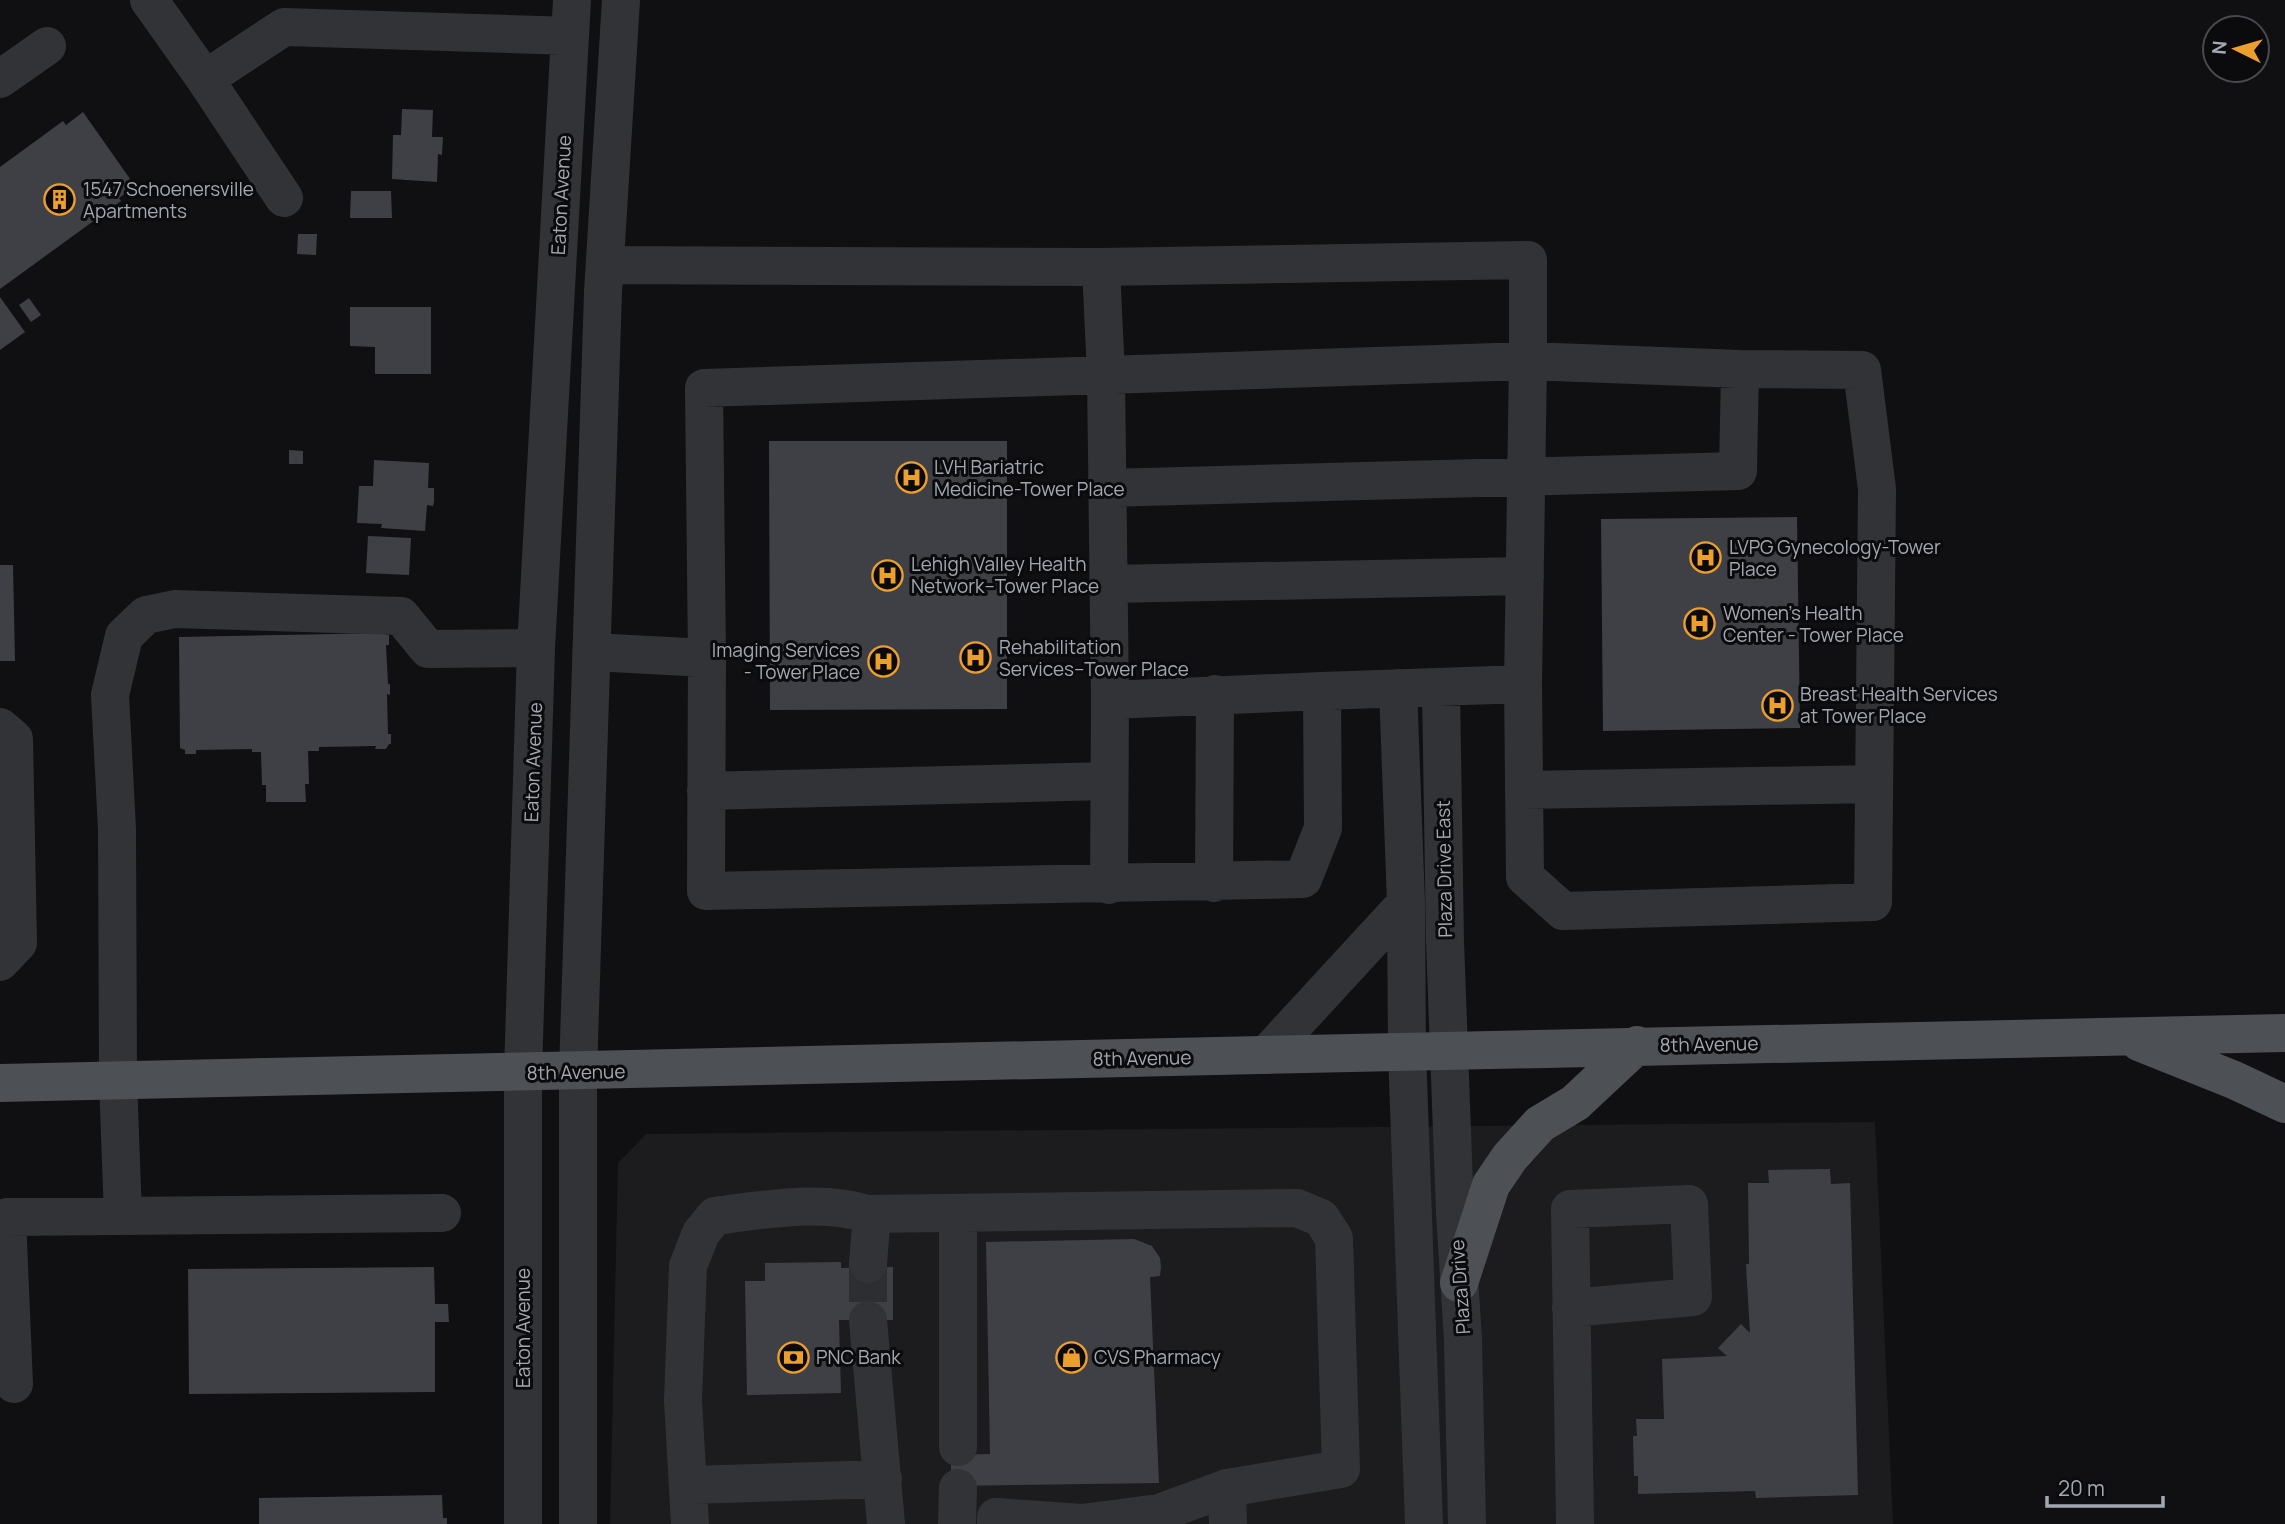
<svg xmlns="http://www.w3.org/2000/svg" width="2285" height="1524" font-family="Manrope,sans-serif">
<rect width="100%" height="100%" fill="#101012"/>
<path fill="#1c1c1f" d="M 1875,1122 L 1893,1524 L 610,1524 L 618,1163 L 646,1134 Z"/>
<path fill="#3f4045" d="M 402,109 L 433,110 L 432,137 L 443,137 L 442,155 L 438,154 L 437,182 L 392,179 L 393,135 L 401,135 Z
M 83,112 L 135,186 L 119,198 L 121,201 L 0,289 L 0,167 L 63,121 L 66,125 Z
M 351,191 L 391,191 L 392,218 L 350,218 Z
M 298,234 L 317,234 L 316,255 L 297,254 Z
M 0,297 L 25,332 L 0,350 Z
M 29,298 L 41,315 L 31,322 L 19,305 Z
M 350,307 L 431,307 L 431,374 L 375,374 L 375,347 L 350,346 Z
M 769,441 L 1007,441 L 1007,709 L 770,710 Z
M 289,450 L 303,451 L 303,464 L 289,464 Z
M 374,460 L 429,463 L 428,488 L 434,488 L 434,502 L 433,506 L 427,505 L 425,531 L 381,528 L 382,524 L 357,523 L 359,486 L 373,486 Z
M 1797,517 L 1800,728 L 1603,731 L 1601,519 Z
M 368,536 L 411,538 L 409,575 L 366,573 Z
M 0,565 L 13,565 L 15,661 L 0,661 Z
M 386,633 L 386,635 L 389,635 L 389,645 L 386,645 L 388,684 L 390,684 L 390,695 L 387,694 L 388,734 L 391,734 L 391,744 L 389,744 L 386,749 L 375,749 L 376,746 L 319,747 L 319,751 L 308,751 L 309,784 L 305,784 L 306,802 L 266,802 L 266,785 L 262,785 L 261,752 L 252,752 L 252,749 L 196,750 L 196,754 L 185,754 L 185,750 L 180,748 L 179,637 Z
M 1830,1169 L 1831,1184 L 1850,1183 L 1858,1495 L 1756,1498 L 1755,1491 L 1638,1494 L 1638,1476 L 1634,1476 L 1633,1436 L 1637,1436 L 1636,1419 L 1664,1419 L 1662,1359 L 1727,1356 L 1718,1348 L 1741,1324 L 1750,1333 L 1746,1264 L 1749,1264 L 1748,1183 L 1769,1183 L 1768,1170 Z
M 1134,1239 L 1152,1246 L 1160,1258 L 1161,1267 L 1160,1276 L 1150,1277 L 1159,1483 L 951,1486 L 951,1455 L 990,1454 L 986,1242 Z
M 841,1262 L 841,1268 L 893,1267 L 893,1320 L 839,1320 L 841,1393 L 747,1395 L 745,1281 L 765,1281 L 765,1263 Z
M 434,1267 L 435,1304 L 448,1304 L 449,1322 L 435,1322 L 435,1392 L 189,1394 L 188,1269 Z
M 442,1495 L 443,1518 L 447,1518 L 447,1524 L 259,1524 L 259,1498 Z"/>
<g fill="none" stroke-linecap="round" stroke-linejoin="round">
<path stroke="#2d2e32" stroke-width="38" stroke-dasharray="38 19" stroke-linecap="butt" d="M 868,1264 L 868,1320"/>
<path stroke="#313336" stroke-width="38" d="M 149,0 L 205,79
M 0,79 L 47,46
M 284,198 L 205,79 L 284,27 L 570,36
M 605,265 L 1101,267 L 1528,260 L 1528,361 L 1106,375 L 1101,267
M 1107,488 L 1738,471 L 1740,369
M 1109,584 L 1525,576
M 592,652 L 707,658 L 706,891 L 1303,879 L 1323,828 L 1322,691 L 1110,700 L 1106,375 L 704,388 L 707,658
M 1441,687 L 1445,942 L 1455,1212 L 1463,1340 L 1467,1524
M 1398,688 L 1406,903 L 1407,1051 L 1424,1524
M 1322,691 L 1523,684 L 1525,877 L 1563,911 L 1873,902 L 1877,489 L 1862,370 L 1740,369 L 1528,361 L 1523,684
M 0,727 L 14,739 L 18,943 L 0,962
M 1524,790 L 1874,784
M 706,791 L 1109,781
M 1214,883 L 1215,694
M 1109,885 L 1110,700
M 1266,1055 L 1406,903
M 958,1213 L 958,1447
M 867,1214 L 1297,1208 L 1321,1218 L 1334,1238 L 1341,1469 L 1227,1488 L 1228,1524
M 123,1216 L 118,1080 L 117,829 L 110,695 L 124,636 L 146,615 L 175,609 L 401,616 L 428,649 L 536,648
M 1571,1308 L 1693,1297 L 1689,1204 L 1570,1209 L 1575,1524
M 868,1320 L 886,1524
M 14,1384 L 7,1217 L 442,1213
M 688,1485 L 883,1479
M 523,1524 L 523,1073 L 536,648 L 572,0
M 578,1524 L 578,1072 L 603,292 L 621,0
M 690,1524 L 683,1400 L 688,1266 L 701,1233 L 715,1216 C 761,1210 823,1199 867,1214 L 871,1225 L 868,1264
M 957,1524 L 958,1488
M 996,1524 L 996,1517 L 1082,1523 L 1159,1513 L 1227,1488"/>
<path stroke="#4d5055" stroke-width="38" d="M 2139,1042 L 2234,1080 L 2285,1104
M 0,1083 C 762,1069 1523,1046 2285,1033
M 1459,1283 L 1491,1185 L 1510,1157 L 1540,1124 L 1575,1103 L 1637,1045"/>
</g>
<defs>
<symbol id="building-ring" viewBox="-11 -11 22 22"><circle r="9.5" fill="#0b0b0d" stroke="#ed9f2d" stroke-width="1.5"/><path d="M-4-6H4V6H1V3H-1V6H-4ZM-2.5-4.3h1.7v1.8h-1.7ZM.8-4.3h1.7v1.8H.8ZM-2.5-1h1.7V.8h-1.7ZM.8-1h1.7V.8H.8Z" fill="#ed9f2d"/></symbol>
<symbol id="hospital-ring" viewBox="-11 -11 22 22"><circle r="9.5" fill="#0b0b0d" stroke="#ed9f2d" stroke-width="1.5"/><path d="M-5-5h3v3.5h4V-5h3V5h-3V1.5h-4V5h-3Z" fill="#ed9f2d"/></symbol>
<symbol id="bank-ring" viewBox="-11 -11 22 22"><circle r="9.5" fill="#0b0b0d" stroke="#ed9f2d" stroke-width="1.5"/><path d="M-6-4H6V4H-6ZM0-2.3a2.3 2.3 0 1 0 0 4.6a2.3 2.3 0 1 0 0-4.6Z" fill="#ed9f2d"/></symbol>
<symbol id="shop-ring" viewBox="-11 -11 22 22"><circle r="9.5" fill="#0b0b0d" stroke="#ed9f2d" stroke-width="1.5"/><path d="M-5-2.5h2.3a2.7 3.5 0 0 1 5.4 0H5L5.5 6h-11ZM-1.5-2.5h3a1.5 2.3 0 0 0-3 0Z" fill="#ed9f2d"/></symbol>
</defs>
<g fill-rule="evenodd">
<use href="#building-ring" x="42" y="182" width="35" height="35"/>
<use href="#hospital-ring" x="894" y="460" width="35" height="35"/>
<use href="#hospital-ring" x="1688" y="540" width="35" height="35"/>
<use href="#hospital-ring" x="870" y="558" width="35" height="35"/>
<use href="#hospital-ring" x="1682" y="606" width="35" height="35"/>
<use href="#hospital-ring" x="958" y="640" width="35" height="35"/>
<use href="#hospital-ring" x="866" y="644" width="35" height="35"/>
<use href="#hospital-ring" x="1760" y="688" width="35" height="35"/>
<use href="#bank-ring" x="776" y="1340" width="35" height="35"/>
<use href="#shop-ring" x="1054" y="1340" width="35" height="35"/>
</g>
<g text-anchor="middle" stroke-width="6" stroke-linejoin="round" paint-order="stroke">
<g font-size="19" fill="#a2a8b2" stroke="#0b0b0d" text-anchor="start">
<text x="83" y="196">1547 Schoenersville<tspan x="83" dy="22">Apartments</tspan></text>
<text x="934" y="474">LVH Bariatric<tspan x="934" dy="22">Medicine-Tower Place</tspan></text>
<text x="1729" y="554">LVPG Gynecology-Tower<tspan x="1729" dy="22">Place</tspan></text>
<text x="911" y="571">Lehigh Valley Health<tspan x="911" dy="22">Network–Tower Place</tspan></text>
<text x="1723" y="620">Women’s Health<tspan x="1723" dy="22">Center - Tower Place</tspan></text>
<text x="999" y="654">Rehabilitation<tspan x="999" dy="22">Services–Tower Place</tspan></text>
<text x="860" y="657" text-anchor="end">Imaging Services<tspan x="860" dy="22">- Tower Place</tspan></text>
<text x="1800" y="701">Breast Health Services<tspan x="1800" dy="22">at Tower Place</tspan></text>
<text x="816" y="1364">PNC Bank</text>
<text x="1094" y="1364">CVS Pharmacy</text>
</g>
<g font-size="19" fill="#a2a8b2" stroke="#0b0b0d">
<text transform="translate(561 195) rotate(-87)" y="7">Eaton Avenue</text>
<text transform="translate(533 762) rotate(-88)" y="7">Eaton Avenue</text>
<text transform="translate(1444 869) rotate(-91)" y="7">Plaza Drive East</text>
<text transform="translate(1709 1044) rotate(-1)" y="7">8th Avenue</text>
<text transform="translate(1142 1058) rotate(-1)" y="7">8th Avenue</text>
<text transform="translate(576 1072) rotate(-1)" y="7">8th Avenue</text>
<text transform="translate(1460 1287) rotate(-94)" y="7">Plaza Drive</text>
<text transform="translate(523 1328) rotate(-90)" y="7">Eaton Avenue</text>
</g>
</g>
<g transform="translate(2236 49) rotate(275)"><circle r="33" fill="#0b0b0d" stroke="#474a4f" stroke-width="2"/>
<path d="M0-5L12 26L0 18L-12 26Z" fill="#ed9f2d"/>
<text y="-10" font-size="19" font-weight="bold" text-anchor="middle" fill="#a2a8b2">N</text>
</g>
<path d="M2047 1496v10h116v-10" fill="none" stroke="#a2a8b2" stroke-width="3.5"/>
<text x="2058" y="1496" font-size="21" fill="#a2a8b2" stroke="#0b0b0d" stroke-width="5" paint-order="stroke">20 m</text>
</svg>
